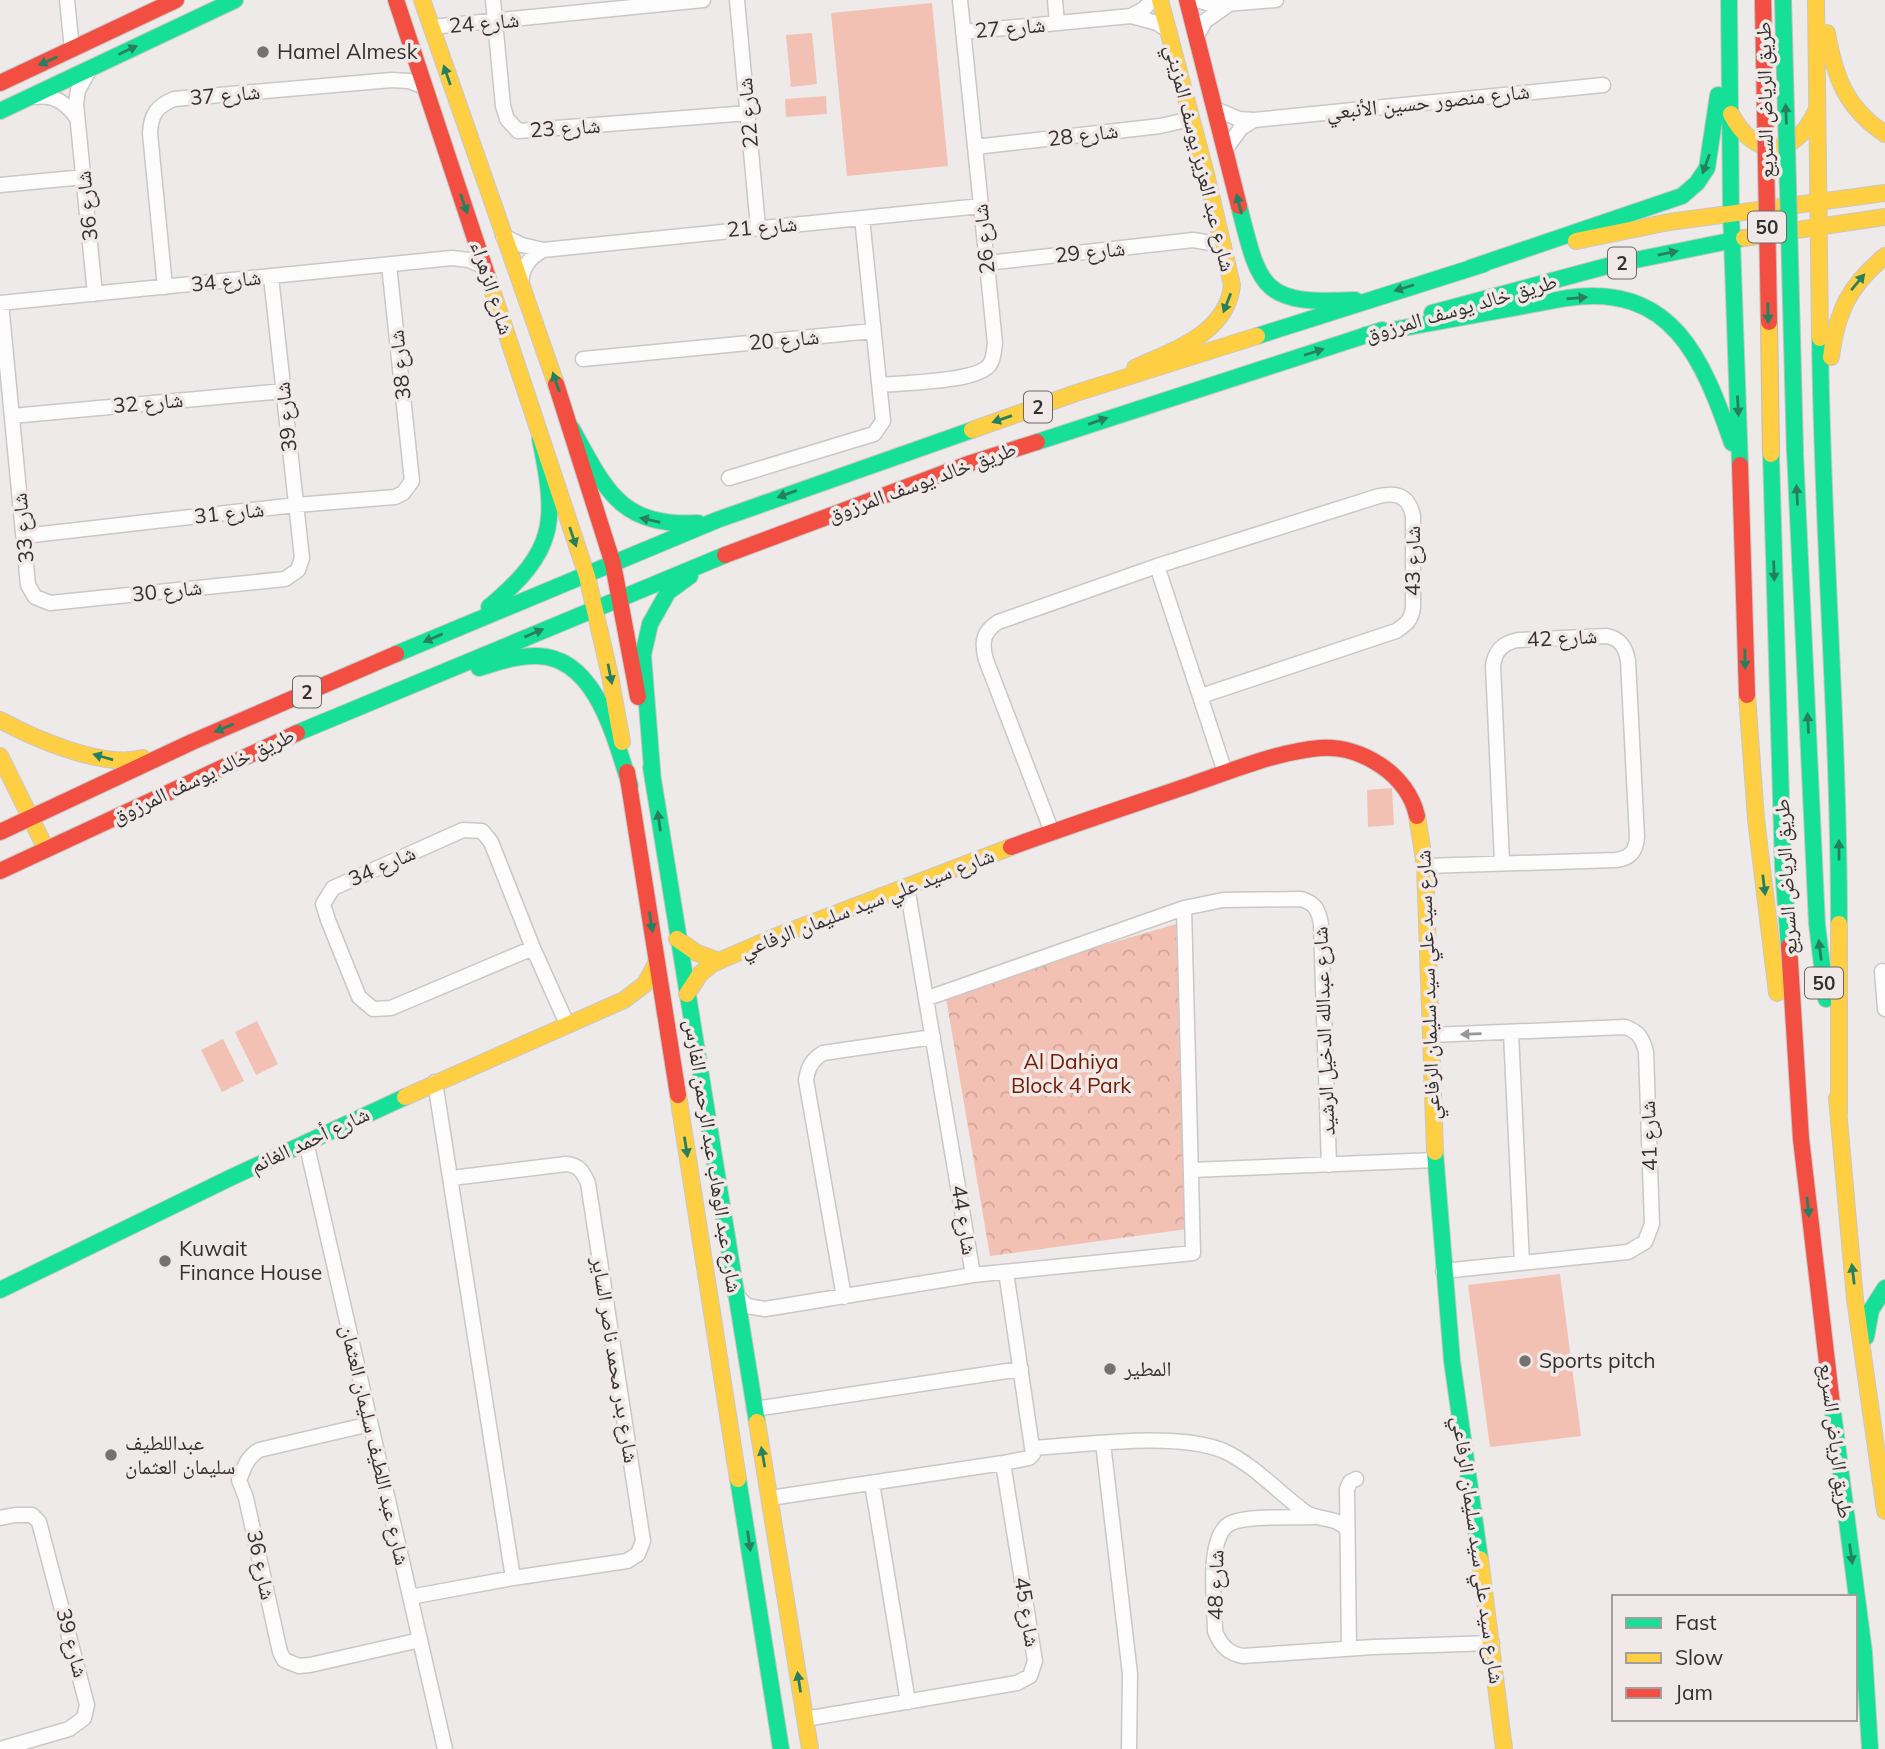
<svg xmlns="http://www.w3.org/2000/svg" width="1885" height="1749" font-family="Mulish,'Noto Naskh Arabic',sans-serif">
<defs>
<pattern id="park-crowns" width="20" height="18" patternUnits="userSpaceOnUse" patternTransform="scale(1.75)"><rect width="20" height="18" fill="#f3c1b3"/><path d="M2 6a3 3 0 1 1 6 0M12 15a3 3 0 1 1 6 0" fill="none" stroke="#d1a69a"/></pattern>
</defs>
<rect width="100%" height="100%" fill="#eeeae9"/>
<path fill="url(#park-crowns)" d="M 1176,924 L 1187,1229 L 990,1256 L 945,992 Z"/>
<path fill="#f3c1b3" d="M 932,3 L 948,166 L 847,176 L 831,13 Z
M 812,33 L 817,84 L 791,87 L 786,35 Z
M 826,96 L 827,114 L 786,117 L 785,99 Z
M 1392,788 L 1394,825 L 1368,827 L 1367,790 Z
M 257,1021 L 278,1064 L 256,1075 L 235,1032 Z
M 223,1039 L 244,1081 L 222,1092 L 201,1050 Z
M 1560,1274 L 1581,1436 L 1490,1447 L 1468,1285 Z"/>
<g fill="none" stroke-linecap="round" stroke-linejoin="round">
<defs>
<path id="street" d="M 67,0 L 72,49
M 493,0 L 503,106 L 507,119 L 518,131 L 748,113
M 737,0 L 758,227
M 1055,0 L 1057,23
M 1196,0 L 1214,5 L 1276,0
M 1131,16 L 1144,9 L 1152,0
M 431,27 L 703,0
M 963,32 L 1131,16 L 1157,23 L 1169,31
M 1197,36 L 1205,21 L 1228,5
M 90,69 L 78,90 L 76,104 L 95,294
M 35,97 C 54,94 66,103 77,118
M 1215,109 L 1239,119 L 1254,120 L 1603,85
M 975,147 L 1160,126 L 1191,119
M 1225,150 L 1241,128 L 1254,120
M 0,185 L 84,177
M 503,236 L 522,245 L 543,250 L 981,206
M 987,263 L 1193,240 L 1223,245
M 521,284 C 522,267 529,258 543,250
M 165,287 L 150,133 C 151,114 157,106 174,99 L 392,80 L 409,81 L 425,87
M 0,303 L 452,258 L 469,260 L 485,267
M 1,303 L 28,585 L 35,597 L 50,603 L 285,579 L 298,570 L 302,558 L 271,277
M 583,359 L 873,331
M 880,385 C 902,383 980,382 990,364 C 994,358 994,349 995,343 L 960,0
M 12,416 L 284,391
M 729,478 L 874,434 L 883,421 L 862,218
M 24,536 L 296,505 L 395,497 L 403,493 L 412,481 L 389,265
M 1157,566 L 1225,772
M 1052,832 L 986,660 C 981,642 983,632 998,622 L 1157,566 L 1379,496 C 1397,492 1409,496 1413,516 L 1413,607 C 1412,620 1406,624 1396,631 L 1201,696
M 1425,866 L 1616,860 C 1630,858 1636,852 1637,837 L 1628,661 C 1626,648 1621,639 1607,636 L 1518,640 C 1503,643 1495,650 1493,666 L 1502,862
M 907,887 L 973,1275
M 533,948 L 391,1008 L 373,1009 L 359,997 L 328,920 L 323,904 L 333,888 L 463,830 L 482,831 L 491,842 L 533,948 L 567,1024
M 1882,971 L 1885,1009
M 928,998 L 1184,908 L 1223,900 L 1301,899 C 1315,903 1319,910 1321,925 L 1329,1165
M 1511,1033 L 1522,1263
M 1431,1035 L 1625,1027 C 1638,1031 1643,1039 1646,1052 L 1652,1224 L 1645,1242 L 1628,1252 L 1443,1271
M 435,1082 L 513,1578
M 306,1142 L 445,1749
M 1191,1170 L 1435,1160
M 735,1294 L 747,1306 L 765,1309 L 973,1275 L 1193,1253 L 1184,908
M 844,1297 L 806,1080 C 808,1067 812,1060 823,1053 L 933,1037
M 754,1409 L 1021,1369
M 370,1424 L 259,1450 C 247,1457 244,1468 239,1480 L 246,1498 L 280,1652 L 284,1660 L 299,1666 L 310,1665 L 420,1640
M 1103,1443 L 1130,1674 L 1129,1749
M 1033,1448 C 1084,1445 1177,1431 1224,1451 C 1254,1465 1278,1492 1305,1512 C 1318,1521 1338,1516 1347,1530
M 872,1483 L 908,1702
M 770,1498 L 1003,1463 L 1029,1458 L 1033,1454 L 1006,1272
M 1313,1517 C 1293,1518 1248,1515 1231,1523 C 1205,1535 1215,1606 1215,1631 C 1220,1645 1229,1654 1243,1656 L 1373,1647 L 1492,1643
M 0,1518 L 15,1515 L 32,1515 L 39,1522 L 87,1705 L 84,1718 L 69,1729 L 0,1749
M 410,1597 L 513,1578 L 627,1561 L 638,1554 L 643,1541 L 588,1183 C 583,1172 579,1165 566,1164 L 452,1178
M 1349,1649 L 1347,1489 L 1350,1482 L 1356,1479
M 805,1719 L 1017,1683 L 1030,1676 L 1035,1661 L 1003,1463"/>
<path id="fast" d="M 1729,0 L 1731,212 L 1740,465
M 0,111 L 235,0
M 1239,206 C 1260,290 1262,305 1355,300
M 1470,268 L 1682,196 L 1697,183 L 1707,168 L 1718,95
M 1432,313 L 1611,265 L 1744,238
M 1365,335 L 1567,298 C 1672,282 1703,359 1732,443
M 1257,336 L 1484,264
M 1820,338 C 1822,533 1839,729 1839,924
M 572,429 C 606,490 620,527 698,523
M 1037,442 L 1382,330
M 1795,452 L 1817,924 L 1826,999
M 1771,454 L 1783,868 L 1789,946
M 489,607 C 557,550 557,522 540,439
M 396,654 L 717,520 L 972,430
M 479,668 C 498,662 518,655 538,656 C 597,658 615,740 630,785
M 297,733 L 725,555
M 651,767 L 757,1422
M 653,781 L 643,655 L 650,624 L 668,592 L 690,576
M 1435,1152 L 1452,1361 L 1480,1559
M 0,1290 L 232,1177 L 405,1097
M 1866,1337 L 1871,1310 L 1885,1288
M 1832,1405 L 1864,1652 L 1870,1749
M 738,1479 L 781,1749"/>
<path id="slow" d="M 422,0 L 556,384
M 1816,0 L 1820,338
M 1827,33 C 1835,78 1846,108 1885,134
M 1731,114 C 1755,160 1795,158 1816,111
M 1744,238 L 1885,217
M 1576,241 L 1669,222 L 1885,193
M 487,275 L 587,576 L 610,676 L 622,742
M 1831,357 C 1837,311 1849,286 1885,256
M 1135,368 C 1173,350 1227,334 1232,285 L 1206,174 L 1160,0
M 972,430 L 1076,393 L 1257,336
M 1747,695 L 1756,819 L 1777,993
M 0,720 C 35,739 104,769 143,758
M 0,756 L 46,849
M 1417,816 L 1425,866 L 1435,1152
M 1839,924 L 1839,1114
M 677,939 L 697,953 L 719,961
M 687,994 L 700,974 L 712,964 L 772,938 L 1011,847
M 678,1095 L 738,1479
M 405,1097 L 624,1000 L 645,984 L 657,962
M 1837,1098 L 1855,1299 L 1885,1511
M 757,1422 L 810,1749
M 1480,1559 L 1504,1749"/>
<path id="jam" d="M 396,0 L 487,275
M 1187,0 L 1239,206
M 0,83 L 176,0
M 556,384 L 613,564 L 638,697
M 1740,465 L 1747,695
M 725,555 L 971,463 L 1037,442
M 627,772 L 678,1095
M 0,832 L 192,742 L 396,654
M 1011,847 C 1071,825 1132,805 1193,784 C 1234,770 1276,752 1320,748 C 1362,745 1408,775 1417,816
M 0,871 L 297,733
M 1789,946 L 1801,1139 L 1832,1405"/>
</defs>
<use href="#street" stroke="#cac7c6" stroke-width="17"/>
<use href="#fast" stroke="#cac7c6" stroke-width="18"/>
<use href="#slow" stroke="#cac7c6" stroke-width="18"/>
<use href="#jam" stroke="#cac7c6" stroke-width="18"/>
<use href="#street" stroke="#fcfcfc" stroke-width="14"/>
<use href="#fast" stroke="#16e098" stroke-width="16"/>
<use href="#slow" stroke="#ffcf43" stroke-width="16"/>
<use href="#jam" stroke="#f24e42" stroke-width="16"/>
<defs>
<path id="fast-bridge" d="M 1783,0 L 1795,452"/>
<path id="slow-bridge" d="M 1769,322 L 1771,454"/>
<path id="jam-bridge" d="M 1763,0 L 1769,322"/>
</defs>
<use href="#fast-bridge" stroke="#c4b8b4" stroke-width="18" stroke-linecap="butt"/>
<use href="#slow-bridge" stroke="#c4b8b4" stroke-width="18" stroke-linecap="butt"/>
<use href="#jam-bridge" stroke="#c4b8b4" stroke-width="18" stroke-linecap="butt"/>
<use href="#fast-bridge" stroke="#16e098" stroke-width="16"/>
<use href="#slow-bridge" stroke="#ffcf43" stroke-width="16"/>
<use href="#jam-bridge" stroke="#f24e42" stroke-width="16"/>
</g>
<defs><path id="oneway-solid" d="M-6-.8H1V-3.2L6.5 0L1 3.2V.8H-6Z" transform="scale(1.75)"/></defs>
<g fill="#26805f">
<use href="#oneway-solid" transform="translate(128 50) rotate(-25)"/>
<use href="#oneway-solid" transform="translate(48 61) rotate(156)"/>
<use href="#oneway-solid" transform="translate(447 75) rotate(-109)"/>
<use href="#oneway-solid" transform="translate(1786 114) rotate(-92)"/>
<use href="#oneway-solid" transform="translate(1706 164) rotate(110)"/>
<use href="#oneway-solid" transform="translate(464 204) rotate(71)"/>
<use href="#oneway-solid" transform="translate(1239 204) rotate(-104)"/>
<use href="#oneway-solid" transform="translate(1668 253) rotate(-12)"/>
<use href="#oneway-solid" transform="translate(1858 282) rotate(-50)"/>
<use href="#oneway-solid" transform="translate(1404 288) rotate(163)"/>
<use href="#oneway-solid" transform="translate(1577 298) rotate(-5)"/>
<use href="#oneway-solid" transform="translate(1227 303) rotate(111)"/>
<use href="#oneway-solid" transform="translate(1768 313) rotate(89)"/>
<use href="#oneway-solid" transform="translate(1314 352) rotate(-18)"/>
<use href="#oneway-solid" transform="translate(556 382) rotate(-109)"/>
<use href="#oneway-solid" transform="translate(1738 406) rotate(87)"/>
<use href="#oneway-solid" transform="translate(1002 419) rotate(161)"/>
<use href="#oneway-solid" transform="translate(1098 421) rotate(-19)"/>
<use href="#oneway-solid" transform="translate(787 494) rotate(160)"/>
<use href="#oneway-solid" transform="translate(1797 495) rotate(-93)"/>
<use href="#oneway-solid" transform="translate(650 520) rotate(-167)"/>
<use href="#oneway-solid" transform="translate(573 537) rotate(71)"/>
<use href="#oneway-solid" transform="translate(1774 571) rotate(88)"/>
<use href="#oneway-solid" transform="translate(534 633) rotate(-23)"/>
<use href="#oneway-solid" transform="translate(433 638) rotate(157)"/>
<use href="#oneway-solid" transform="translate(1745 659) rotate(89)"/>
<use href="#oneway-solid" transform="translate(610 674) rotate(79)"/>
<use href="#oneway-solid" transform="translate(1808 723) rotate(-93)"/>
<use href="#oneway-solid" transform="translate(224 728) rotate(157)"/>
<use href="#oneway-solid" transform="translate(103 757) rotate(-164)"/>
<use href="#oneway-solid" transform="translate(659 821) rotate(-98)"/>
<use href="#oneway-solid" transform="translate(1839 850) rotate(-90)"/>
<use href="#oneway-solid" transform="translate(1764 885) rotate(83)"/>
<use href="#oneway-solid" transform="translate(651 922) rotate(81)"/>
<use href="#oneway-solid" transform="translate(1820 950) rotate(-97)"/>
<use href="#oneway-solid" transform="translate(686 1147) rotate(81)"/>
<use href="#oneway-solid" transform="translate(1808 1207) rotate(84)"/>
<use href="#oneway-solid" transform="translate(1853 1274) rotate(-97)"/>
<use href="#oneway-solid" transform="translate(763 1457) rotate(-100)"/>
<use href="#oneway-solid" transform="translate(749 1541) rotate(82)"/>
<use href="#oneway-solid" transform="translate(1851 1554) rotate(82)"/>
<use href="#oneway-solid" transform="translate(799 1682) rotate(-99)"/>
</g>
<use fill="#989696" href="#oneway-solid" transform="translate(1471 1034) rotate(178)"/>
<g fill="#747271" stroke="#f0e9e7" stroke-width="2.5">
<circle cx="263" cy="52" r="7"/>
<circle cx="165" cy="1261" r="7"/>
<circle cx="1525" cy="1361" r="7"/>
<circle cx="1110" cy="1369" r="7"/>
<circle cx="111" cy="1455" r="7"/>
</g>
<g text-anchor="middle" stroke-width="7" stroke-linejoin="round" paint-order="stroke">
<g fill="#f0e9e7" stroke="#6c6867" stroke-width="2">
<rect x="1748" y="211.5" width="38" height="31" rx="5"/>
<rect x="1608" y="247.5" width="28" height="31" rx="5"/>
<rect x="1024" y="391.5" width="28" height="31" rx="5"/>
<rect x="293" y="676.5" width="28" height="31" rx="5"/>
<rect x="1805" y="967.5" width="38" height="31" rx="5"/>
</g>
<g font-size="19" font-weight="bold" fill="#333130">
<text x="1767" y="234">50</text>
<text x="1622" y="270">2</text>
<text x="1038" y="414">2</text>
<text x="307" y="699">2</text>
<text x="1824" y="990">50</text>
</g>
<g font-size="21" fill="#333130" stroke="#f0e9e7">
<text transform="translate(484 23) rotate(-5)" y="7">شارع 24</text>
<text transform="translate(1010 28) rotate(-5)" y="7">شارع 27</text>
<text transform="translate(225 95) rotate(-5)" y="7">شارع 37</text>
<text transform="translate(1765 100) rotate(-91)" y="7">طريق الرياض السريع</text>
<text transform="translate(1428 102) rotate(-6)" y="7">شارع منصور حسين الأنبعي</text>
<text transform="translate(748 113) rotate(-95)" y="7">شارع 22</text>
<text transform="translate(565 128) rotate(-4)" y="7">شارع 23</text>
<text transform="translate(1083 135) rotate(-7)" y="7">شارع 28</text>
<text transform="translate(1200 158) rotate(76)" y="7">شارع عبد العزيز يوسف المزيني</text>
<text transform="translate(87 206) rotate(-96)" y="7">شارع 36</text>
<text transform="translate(762 227) rotate(-5)" y="7">شارع 21</text>
<text transform="translate(984 239) rotate(-96)" y="7">شارع 26</text>
<text transform="translate(1090 252) rotate(-6)" y="7">شارع 29</text>
<text transform="translate(226 281) rotate(-6)" y="7">شارع 34</text>
<text transform="translate(492 288) rotate(72)" y="7">شارع الزهراء</text>
<text transform="translate(1461 308) rotate(-16)" y="7">طريق خالد يوسف المرزوق</text>
<text transform="translate(784 340) rotate(-5)" y="7">شارع 20</text>
<text transform="translate(400 365) rotate(-96)" y="7">شارع 38</text>
<text transform="translate(148 403) rotate(-5)" y="7">شارع 32</text>
<text transform="translate(286 417) rotate(-96)" y="7">شارع 39</text>
<text transform="translate(922 482) rotate(-20)" y="7">طريق خالد يوسف المرزوق</text>
<text transform="translate(229 513) rotate(-6)" y="7">شارع 31</text>
<text transform="translate(23 528) rotate(-96)" y="7">شارع 33</text>
<text transform="translate(1413 561) rotate(-90)" y="7">شارع 43</text>
<text transform="translate(167 591) rotate(-6)" y="7">شارع 30</text>
<text transform="translate(1562 638) rotate(-3)" y="7">شارع 42</text>
<text transform="translate(203 776) rotate(-25)" y="7">طريق خالد يوسف المرزوق</text>
<text transform="translate(382 866) rotate(-24)" y="7">شارع 34</text>
<text transform="translate(1786 877) rotate(-93)" y="7">طريق الرياض السريع</text>
<text transform="translate(867 903) rotate(-21)" y="7">شارع سيد علي سيد سليمان الرفاعي</text>
<text transform="translate(1428 985) rotate(-92)" y="7">شارع سيد علي سيد سليمان الرفاعي</text>
<text transform="translate(1324 1031) rotate(-92)" y="7">شارع عبدالله الدخيل الرشيد</text>
<text transform="translate(1649 1136) rotate(-92)" y="7">شارع 41</text>
<text transform="translate(310 1140) rotate(-25)" y="7">شارع أحمد الغانم</text>
<text transform="translate(713 1156) rotate(81)" y="7">شارع عبد الوهاب عبد الرحمن الفارس</text>
<text transform="translate(964 1220) rotate(81)" y="7">شارع 44</text>
<text transform="translate(615 1360) rotate(81)" y="7">شارع بدر محمد ناصر الساير</text>
<text transform="translate(1836 1441) rotate(83)" y="7">طريق الرياض السريع</text>
<text transform="translate(375 1445) rotate(77)" y="7">شارع عبد اللطيف سليمان العثمان</text>
<text transform="translate(1478 1550) rotate(82)" y="7">شارع سيد علي سيد سليمان الرفاعي</text>
<text transform="translate(261 1565) rotate(78)" y="7">شارع 36</text>
<text transform="translate(1216 1585) rotate(-89)" y="7">شارع 48</text>
<text transform="translate(1027 1612) rotate(81)" y="7">شارع 45</text>
<text transform="translate(72 1643) rotate(75)" y="7">شارع 39</text>
</g>
<g font-size="21" fill="#333130" stroke="#f0e9e7" text-anchor="start">
<text x="277" y="59">Hamel Almesk</text>
<text x="179" y="1256">Kuwait<tspan x="179" dy="24">Finance House</tspan></text>
<text x="1539" y="1368">Sports pitch</text>
<text x="1124" y="1376">المطير</text>
<text x="125" y="1450">عبداللطيف<tspan x="125" dy="24">سليمان العثمان</tspan></text>
</g>
<g font-size="21" fill="#711b00" stroke="#f0e9e7">
<text x="1071" y="1069">Al Dahiya<tspan x="1071" dy="24">Block 4 Park</tspan></text>
</g>
</g>
<rect x="1612" y="1595" width="245" height="126" fill="#f0e9e7" stroke="#a49f9e" stroke-width="2"/>
<rect x="1626" y="1618" width="35" height="10" fill="#16e098" stroke="#a49f9e" stroke-width="2"/>
<text x="1675" y="1630" font-size="21" fill="#333130">Fast</text>
<rect x="1626" y="1653" width="35" height="10" fill="#ffcf43" stroke="#a49f9e" stroke-width="2"/>
<text x="1675" y="1665" font-size="21" fill="#333130">Slow</text>
<rect x="1626" y="1688" width="35" height="10" fill="#f24e42" stroke="#a49f9e" stroke-width="2"/>
<text x="1675" y="1700" font-size="21" fill="#333130">Jam</text>
</svg>
